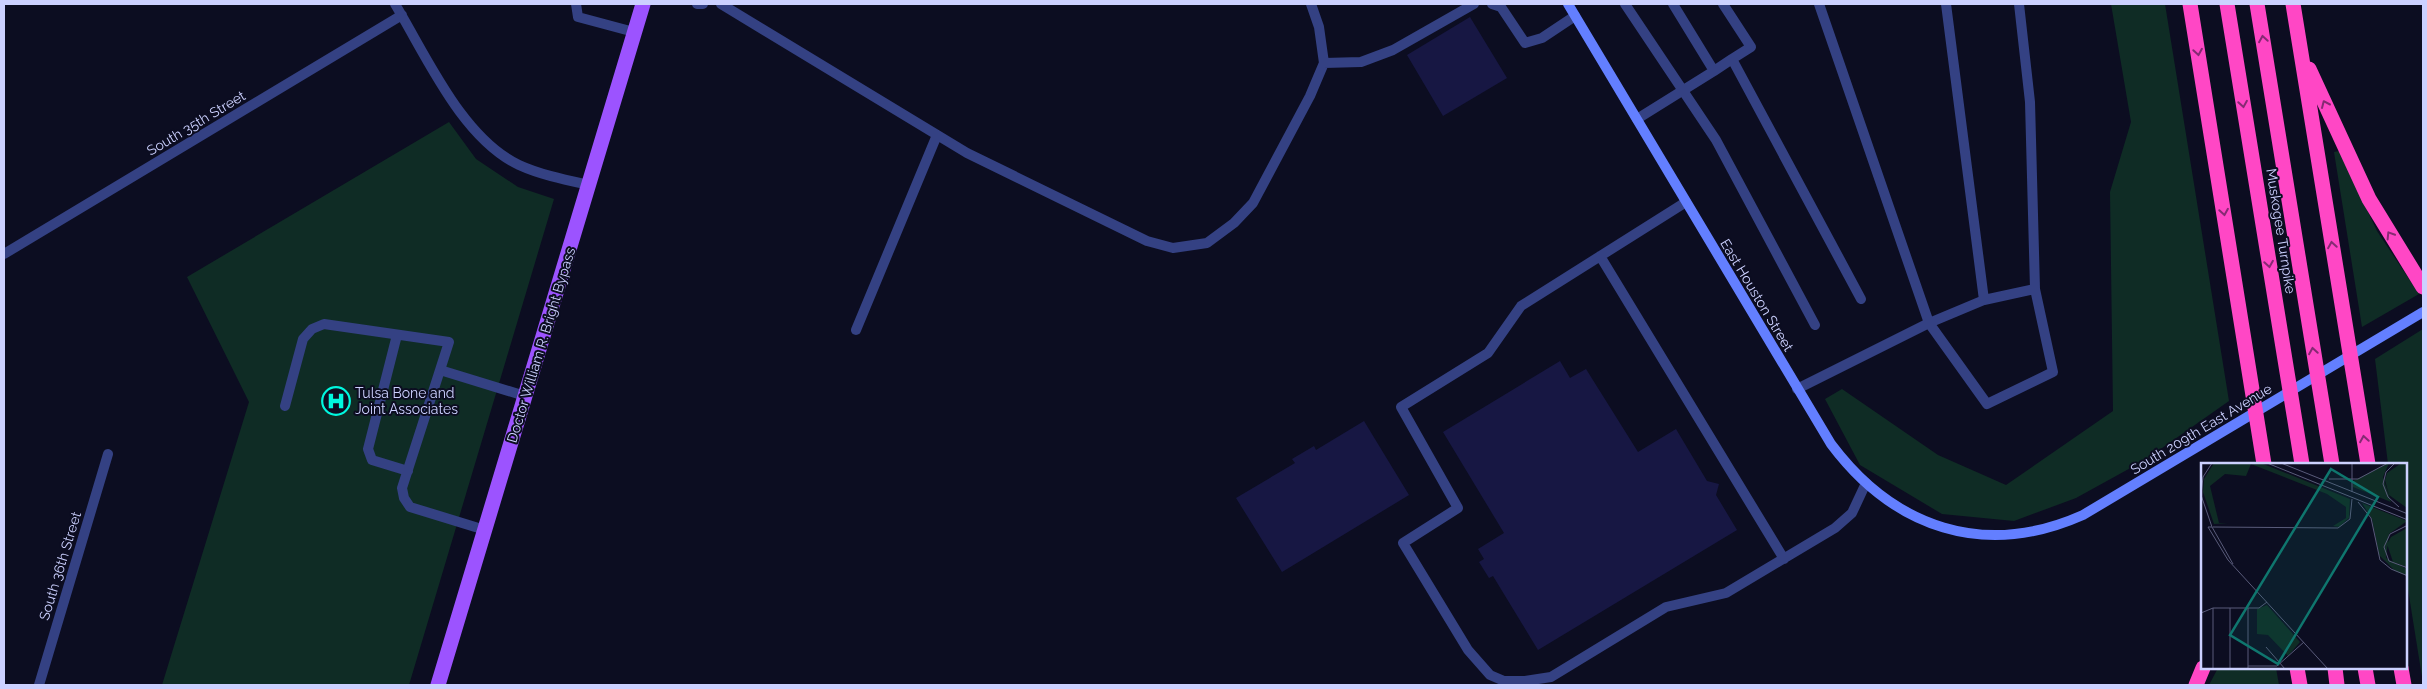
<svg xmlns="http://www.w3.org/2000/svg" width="2427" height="689" font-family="Raleway,sans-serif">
<rect width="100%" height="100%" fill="#0c0d21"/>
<path fill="#0f2c25" d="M 2111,4 L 2165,4 L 2229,401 L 2145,460 L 2076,498 L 2014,521 L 1942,514 L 1860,465 L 1825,399 L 1842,389 L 1938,455 L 2006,485 L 2113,411 L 2110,192 L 2131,122 Z
M 449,122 L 476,159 L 518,187 L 554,199 L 409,685 L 162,685 L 249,402 L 187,277 Z
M 2339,151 L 2377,231 L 2419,294 L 2362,327 L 2334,152 Z
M 2423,329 L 2423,683 L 2406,577 L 2406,464 L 2388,464 L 2375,359 Z
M 2218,668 L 2276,668 L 2279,685 L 2209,685 Z"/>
<path fill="#171743" d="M 1470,17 L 1507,78 L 1443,116 L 1407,55 Z
M 1560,361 L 1570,378 L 1586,369 L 1638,452 L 1676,429 L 1707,481 L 1719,484 L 1716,495 L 1737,530 L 1538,650 L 1493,576 L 1489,578 L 1479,562 L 1484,559 L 1478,549 L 1504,533 L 1443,432 Z
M 1364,421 L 1409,495 L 1282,572 L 1236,498 L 1295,463 L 1292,459 L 1314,446 L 1316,450 Z"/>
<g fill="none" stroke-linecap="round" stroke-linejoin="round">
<path stroke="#344183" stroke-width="10" d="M 576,4 L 578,17 L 634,32
M 697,4 L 703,4
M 721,4 L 967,153 L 1147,241 L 1173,248 L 1207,243 L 1234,223 L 1253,203 L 1310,96 L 1324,63 L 1319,27 L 1311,4
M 1492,4 L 1501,7 L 1525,43 L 1542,38 L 1575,16
M 1625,4 L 1716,140 L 1815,325
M 1723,4 L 1751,47 L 1732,59 L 1861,299
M 1819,4 L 1929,323 L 1987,404 L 2053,372 L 2035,289 L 1984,300
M 2019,4 L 2030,102 L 2035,289
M 1324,63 L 1361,62 L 1393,50 L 1474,4
M 1714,71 L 1732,59
M 1637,119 L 1714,71 L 1673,4
M 1686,202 L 1521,306 L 1488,353 L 1401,407 L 1458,508 L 1403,543 L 1468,650 L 1490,675 L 1504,681 L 1525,681 L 1551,677 L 1666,607 L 1726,593 L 1835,528 L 1852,513 L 1866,483
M 1600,256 L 1784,559
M 856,330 L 937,135
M 397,335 L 368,449 L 372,460 L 408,471
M 1797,389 L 1929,323 L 1984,300 L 1946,4
M 285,406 L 303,339 L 312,329 L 324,324 L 449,342 L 440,370
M 485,530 L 410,507 L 404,498 L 402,488 L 440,370 L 525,396"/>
<path stroke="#344183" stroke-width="10" d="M 395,4 C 427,57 462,138 519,165 C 541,175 566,180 589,185
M 4,254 L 402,15
M 39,685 L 108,454"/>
<path stroke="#637fff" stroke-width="10" d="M 1568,4 L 1831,444 C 1894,528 1984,559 2083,515 L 2423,312"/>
<path stroke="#9c53ff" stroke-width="15" d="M 438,685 L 643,4"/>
<path stroke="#ff47c5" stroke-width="15" d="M 2190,4 L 2264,464
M 2227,4 L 2302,464
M 2257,4 L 2332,464
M 2293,4 L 2368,464
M 2309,69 L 2369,199 L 2423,287
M 2297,668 L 2300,685
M 2335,668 L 2337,685
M 2365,668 L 2368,685
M 2401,668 L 2404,685
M 2196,685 L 2203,668"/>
</g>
<defs><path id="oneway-chevron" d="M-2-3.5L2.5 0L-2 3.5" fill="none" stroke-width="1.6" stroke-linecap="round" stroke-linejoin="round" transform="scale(1.25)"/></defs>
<g stroke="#862a73">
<use href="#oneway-chevron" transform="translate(2263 39) rotate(-99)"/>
<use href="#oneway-chevron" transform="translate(2198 52) rotate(81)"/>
<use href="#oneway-chevron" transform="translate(2243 104) rotate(81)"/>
<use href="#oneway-chevron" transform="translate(2325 104) rotate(-114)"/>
<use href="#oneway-chevron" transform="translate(2224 212) rotate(81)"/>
<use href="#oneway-chevron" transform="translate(2390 235) rotate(-122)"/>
<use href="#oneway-chevron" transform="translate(2332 245) rotate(-99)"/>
<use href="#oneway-chevron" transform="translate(2269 264) rotate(81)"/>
<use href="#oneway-chevron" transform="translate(2313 351) rotate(-99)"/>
<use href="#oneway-chevron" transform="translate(2364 439) rotate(-99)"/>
</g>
<defs>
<symbol id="hospital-ring" viewBox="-11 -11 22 22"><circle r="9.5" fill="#0c0d21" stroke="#00f7de" stroke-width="1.5"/><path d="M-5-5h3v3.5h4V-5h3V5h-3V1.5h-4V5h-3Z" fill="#00f7de"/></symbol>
</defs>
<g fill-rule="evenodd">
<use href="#hospital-ring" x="320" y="385" width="32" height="32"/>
</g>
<g text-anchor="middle" stroke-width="4" stroke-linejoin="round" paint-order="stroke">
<g font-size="14" fill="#ccd1ff" stroke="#0c0d21">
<text transform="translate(196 123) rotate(-31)" y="5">South 35th Street</text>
<text transform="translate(2281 231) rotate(81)" y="5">Muskogee Turnpike</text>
<text transform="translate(1757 295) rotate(59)" y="5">East Houston Street</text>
<text transform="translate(541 345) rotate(-73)" y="5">Doctor William R. Bright Bypass</text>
<text transform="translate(2201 429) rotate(-31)" y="5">South 209th East Avenue</text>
<text transform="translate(60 566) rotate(-73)" y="5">South 36th Street</text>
</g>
<g font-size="14" fill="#ccd1ff" stroke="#0c0d21" text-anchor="start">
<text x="355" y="398">Tulsa Bone and<tspan x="355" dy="16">Joint Associates</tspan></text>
</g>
</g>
<g transform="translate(2201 463)">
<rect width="206" height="206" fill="#0c0d21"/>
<path d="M 13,0 L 60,0 L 149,36 L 148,55 L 138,64 L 132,63 L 145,55 L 145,44 L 126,31 L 50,1 L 45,13 L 24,11 L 9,23 L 18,60 L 27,60 L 13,61 L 2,29 L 3,16 ZM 188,0 L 182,14 L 190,39 L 152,24 L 152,18 ZM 199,1 L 206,1 L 206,45 L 188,32 L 184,17 L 186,10 ZM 161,40 L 206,58 L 188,71 L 185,95 L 206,106 L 206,113 L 194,108 L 178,92 L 171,56 ZM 206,65 L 206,104 L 192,99 L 186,81 L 190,74 ZM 66,142 L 99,179 L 87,193 L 67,172 L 56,171 L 56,146 Z" fill="#0f2c25"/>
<path fill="none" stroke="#595b7a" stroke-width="1" d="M 66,0 L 207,57M 80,0 L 207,51M 151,0 L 151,29M 194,0 L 185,9 L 182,21 L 187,34 L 198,44M 128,16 L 157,16 L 187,0M 0,32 L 2,14 L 11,0M 0,32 L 11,64M 157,39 L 170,55 L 179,97 L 190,106 L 207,113M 207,62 L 189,71 L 183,84 L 188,98 L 207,105M 12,64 L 137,65 L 149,56 L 151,36M 32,101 L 11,64 L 7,64 L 27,97 L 127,206M 0,150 L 12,145 L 58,145 L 66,139M 65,184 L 84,206M 47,203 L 76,203 L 103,179M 12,206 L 12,145M 29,206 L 29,145M 47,206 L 47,145"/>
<path fill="#0f766e" fill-opacity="0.15" stroke="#0f766e" stroke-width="2.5" d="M 130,6 L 177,34 L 77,201 L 29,172 Z"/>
<rect width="206" height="206" fill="none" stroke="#ccd1ff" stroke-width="2.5"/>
</g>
<rect width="2427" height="689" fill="none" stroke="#ccd1ff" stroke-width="10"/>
</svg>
